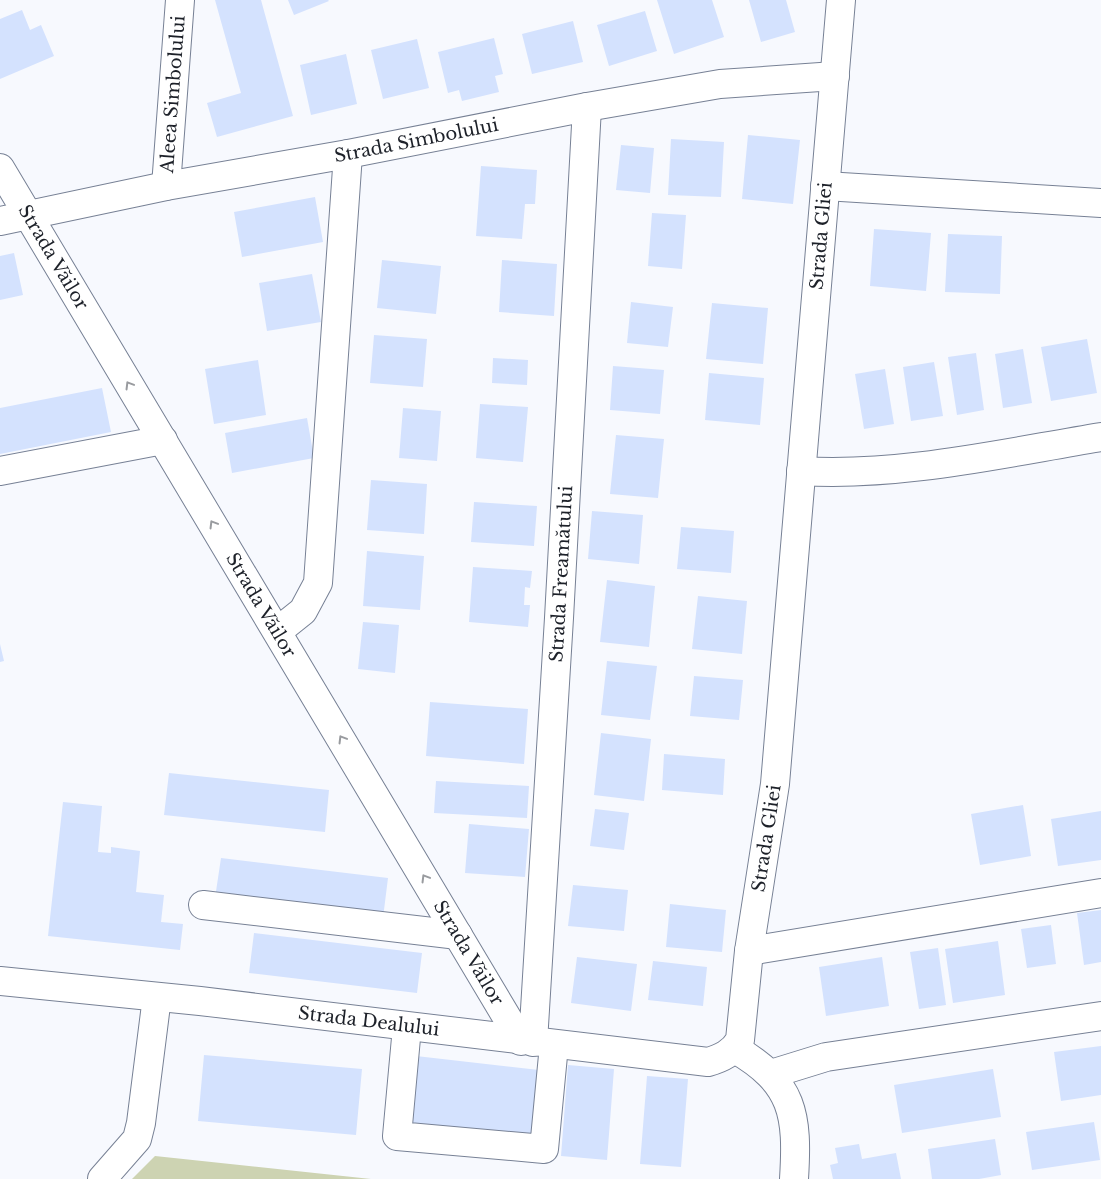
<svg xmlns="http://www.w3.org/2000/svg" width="1101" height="1179" font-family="'Libre Baskerville',serif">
<rect width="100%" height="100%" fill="#f7f9fe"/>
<path fill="#cdd3b2" d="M 155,1156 L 371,1179 L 132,1179 Z"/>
<path fill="#d4e2fe" d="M 215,0 L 261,0 L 293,116 L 217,137 L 207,103 L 241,93 Z
M 288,0 L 328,0 L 329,1 L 294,15 Z
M 657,0 L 712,0 L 724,37 L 674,54 Z
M 749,0 L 786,0 L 795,32 L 761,42 Z
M 22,10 L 30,30 L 41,25 L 54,56 L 0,79 L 0,19 Z
M 645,11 L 657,51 L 609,66 L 597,25 Z
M 573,21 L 583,62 L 532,74 L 522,34 Z
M 494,38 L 503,74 L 495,76 L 499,92 L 462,101 L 459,90 L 448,93 L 438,52 Z
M 417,39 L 429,88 L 383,99 L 371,50 Z
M 346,54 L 357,104 L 311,115 L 300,65 Z
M 748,135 L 800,140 L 793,204 L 742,199 Z
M 671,139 L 724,142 L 721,197 L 668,195 Z
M 621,145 L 654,148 L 650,193 L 616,190 Z
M 481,166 L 537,170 L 535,204 L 525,204 L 522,239 L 476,236 Z
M 315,197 L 323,242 L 242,257 L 234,212 Z
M 652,213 L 686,215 L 682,269 L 648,266 Z
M 874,229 L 931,233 L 926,291 L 870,286 Z
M 948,234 L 1002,236 L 1000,294 L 945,292 Z
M 14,253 L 23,295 L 0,300 L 0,256 Z
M 382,260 L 441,266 L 436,314 L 377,308 Z
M 502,260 L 557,264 L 554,316 L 499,312 Z
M 312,274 L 321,322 L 267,331 L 259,283 Z
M 631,302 L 673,307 L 668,347 L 627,343 Z
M 712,303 L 768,308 L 763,364 L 706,359 Z
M 374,335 L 427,339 L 423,387 L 370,383 Z
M 1087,339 L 1097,393 L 1051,401 L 1041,347 Z
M 1023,349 L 1032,403 L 1003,408 L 995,354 Z
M 976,353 L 984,410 L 957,415 L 948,357 Z
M 493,358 L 528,360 L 527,385 L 492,383 Z
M 258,360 L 266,415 L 214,424 L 205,369 Z
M 934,362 L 943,416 L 911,421 L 903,367 Z
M 613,366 L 664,370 L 660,414 L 610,410 Z
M 885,369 L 894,424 L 864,429 L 855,374 Z
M 709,373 L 764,378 L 760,425 L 705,420 Z
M 102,388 L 111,432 L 0,454 L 0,408 Z
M 480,404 L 528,407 L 523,462 L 476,458 Z
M 403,408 L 441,411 L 437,461 L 399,458 Z
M 307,418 L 314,458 L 232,473 L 225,433 Z
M 616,435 L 664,439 L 658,498 L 610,494 Z
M 371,480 L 427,484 L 424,534 L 367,530 Z
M 474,502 L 537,506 L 534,546 L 471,542 Z
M 592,511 L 643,515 L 639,564 L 588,559 Z
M 681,527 L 734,531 L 731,573 L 677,569 Z
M 367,551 L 424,556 L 420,610 L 363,606 Z
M 473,567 L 532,571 L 530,588 L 525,587 L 524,605 L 530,605 L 528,627 L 469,622 Z
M 607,580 L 655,586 L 649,647 L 600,642 Z
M 698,596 L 747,601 L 742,654 L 692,649 Z
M 363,622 L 399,625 L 395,673 L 358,669 Z
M 0,644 L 4,661 L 0,662 Z
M 607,661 L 657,666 L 650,720 L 601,715 Z
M 694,676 L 743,680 L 739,720 L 690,716 Z
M 430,702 L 528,709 L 524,764 L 426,756 Z
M 601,733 L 651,739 L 644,801 L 594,795 Z
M 664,754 L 725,759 L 723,795 L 662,790 Z
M 169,773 L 329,790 L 325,832 L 164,815 Z
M 436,781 L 529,786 L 527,818 L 434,813 Z
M 63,802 L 102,806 L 98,852 L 111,853 L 111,847 L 140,851 L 136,892 L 164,895 L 161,922 L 183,924 L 180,950 L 48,936 Z
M 1023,805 L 1031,856 L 980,865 L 971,814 Z
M 595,809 L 629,813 L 624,850 L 590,846 Z
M 1101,811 L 1101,860 L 1058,866 L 1051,819 Z
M 469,824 L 529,829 L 525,877 L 465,873 Z
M 221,858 L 388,878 L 383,918 L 215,898 Z
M 573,885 L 628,890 L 624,931 L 568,926 Z
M 670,904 L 726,910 L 722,952 L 666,947 Z
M 1101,910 L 1101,962 L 1084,965 L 1077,913 Z
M 1051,925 L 1056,964 L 1027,968 L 1021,929 Z
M 254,933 L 422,953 L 417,993 L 249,973 Z
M 998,941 L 1005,995 L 953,1003 L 945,949 Z
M 938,948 L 946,1005 L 919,1009 L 910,952 Z
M 577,957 L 637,964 L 631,1011 L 571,1003 Z
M 882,957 L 889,1006 L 826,1016 L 819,967 Z
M 653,961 L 707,967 L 703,1006 L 648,1000 Z
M 1101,1046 L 1101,1095 L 1061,1101 L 1054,1052 Z
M 204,1055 L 362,1069 L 356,1135 L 198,1121 Z
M 416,1056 L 539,1070 L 531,1140 L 408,1126 Z
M 568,1065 L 614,1069 L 607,1160 L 561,1156 Z
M 993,1069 L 1001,1117 L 902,1133 L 894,1085 Z
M 647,1076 L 688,1079 L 681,1167 L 640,1164 Z
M 1094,1122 L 1100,1160 L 1032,1170 L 1026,1132 Z
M 995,1139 L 1001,1175 L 979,1179 L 932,1179 L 928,1149 Z
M 859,1144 L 862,1159 L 896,1153 L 901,1179 L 833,1179 L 830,1165 L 838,1163 L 835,1148 Z"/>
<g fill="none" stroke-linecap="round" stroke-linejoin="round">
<defs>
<g id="minor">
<path id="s1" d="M 0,168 L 521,1041"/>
<path id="s2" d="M 166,186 L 180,0"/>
<path d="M 825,186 L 1101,203"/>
<path id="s3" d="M 0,221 L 166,186 L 348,154 L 587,107 L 720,84 L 835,76"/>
<path d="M 0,471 L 163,440"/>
<path d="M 801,471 C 901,477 1003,453 1101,437"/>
<path d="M 278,631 L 303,611 L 318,583 L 348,154"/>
<path d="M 203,905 L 458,935"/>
<path d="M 749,951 L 1101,893"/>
<path id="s4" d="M 0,981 L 200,1001 L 708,1062 C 722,1058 732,1053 740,1040 L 749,951 L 775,784 L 841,0"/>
<path d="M 407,1027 L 397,1136 L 544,1149 L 554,1045"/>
<path id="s5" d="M 533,1042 L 559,618 L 587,107"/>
<path d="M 735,1049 C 794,1083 798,1115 794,1179"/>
<path d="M 771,1074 L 826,1057 L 1101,1016"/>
<path d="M 102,1179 L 137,1139 L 141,1123 L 157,997"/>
</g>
</defs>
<use href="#minor" stroke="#778195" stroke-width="30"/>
<use href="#minor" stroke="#fff" stroke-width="28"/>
</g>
<defs><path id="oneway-chevron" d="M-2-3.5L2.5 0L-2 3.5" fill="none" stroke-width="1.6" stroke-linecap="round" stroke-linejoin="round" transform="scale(1.25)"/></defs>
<g stroke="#999b9f">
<use href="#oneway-chevron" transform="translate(129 385) rotate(-121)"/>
<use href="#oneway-chevron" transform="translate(213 524) rotate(-121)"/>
<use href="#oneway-chevron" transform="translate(342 739) rotate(-121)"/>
<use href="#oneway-chevron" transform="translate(425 878) rotate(-121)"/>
</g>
<g text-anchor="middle" stroke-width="5" stroke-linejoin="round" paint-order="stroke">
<g font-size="18" fill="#1d2129" stroke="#fff">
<text dy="6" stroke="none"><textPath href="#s2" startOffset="92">Aleea Simbolului</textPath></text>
<text dy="6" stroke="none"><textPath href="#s3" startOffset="424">Strada Simbolului</textPath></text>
<text dy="6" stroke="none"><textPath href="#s4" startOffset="1561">Strada Gliei</textPath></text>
<text dy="6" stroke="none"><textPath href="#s1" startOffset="104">Strada Văilor</textPath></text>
<text dy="6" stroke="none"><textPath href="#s5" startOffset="469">Strada Freamătului</textPath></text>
<text dy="6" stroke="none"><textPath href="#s1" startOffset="509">Strada Văilor</textPath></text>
<text dy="6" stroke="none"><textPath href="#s4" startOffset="956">Strada Gliei</textPath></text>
<text dy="6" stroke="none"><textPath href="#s1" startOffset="914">Strada Văilor</textPath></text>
<text dy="6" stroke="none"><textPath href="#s4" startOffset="371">Strada Dealului</textPath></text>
</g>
</g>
</svg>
